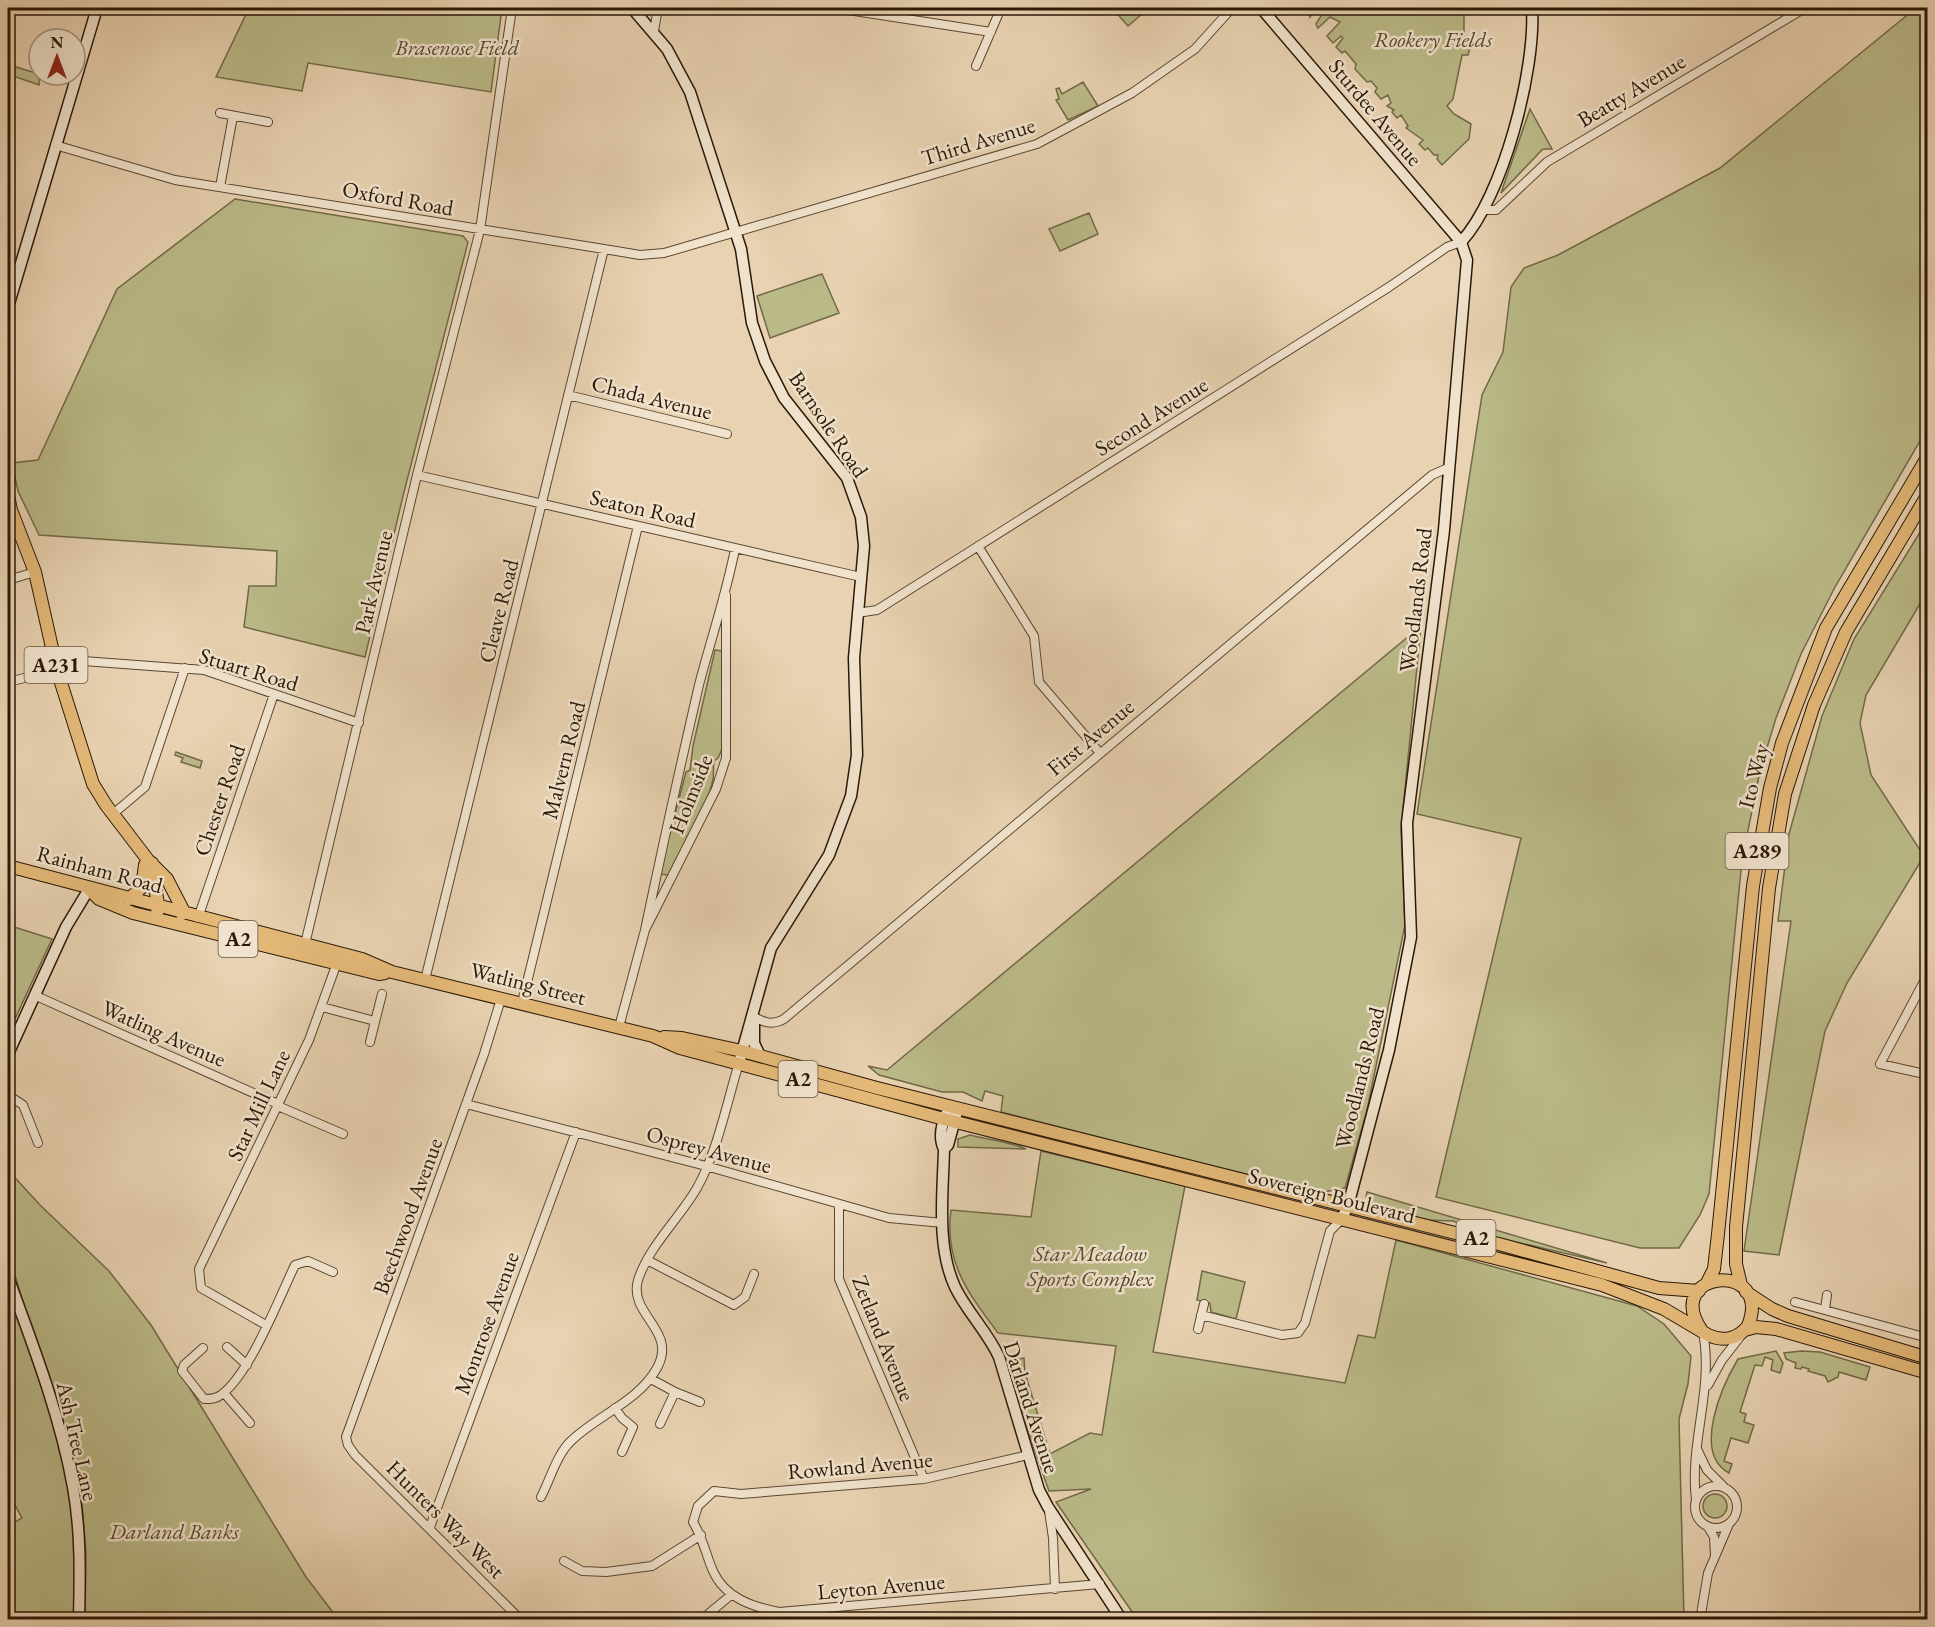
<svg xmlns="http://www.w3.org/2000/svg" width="1935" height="1627" font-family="'EB Garamond',serif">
<rect width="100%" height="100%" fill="#e8d2b1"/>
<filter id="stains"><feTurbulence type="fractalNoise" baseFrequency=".00333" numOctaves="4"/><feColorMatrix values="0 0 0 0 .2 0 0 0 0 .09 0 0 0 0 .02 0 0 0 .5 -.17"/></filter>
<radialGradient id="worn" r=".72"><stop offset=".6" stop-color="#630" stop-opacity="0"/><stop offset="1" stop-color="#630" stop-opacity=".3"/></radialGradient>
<path fill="#baba88" stroke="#726947" stroke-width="1.5" d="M 249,8 L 502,8 L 491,92 L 308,63 L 302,91 L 216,77 Z
M 1112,8 L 1149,8 L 1128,26 Z
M 1310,8 L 1464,8 L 1464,47 L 1470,48 L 1468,55 L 1462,55 L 1453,99 L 1447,106 L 1454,114 L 1471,124 L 1469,139 L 1442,165 L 1437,159 L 1438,155 L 1434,155 L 1428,148 L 1425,150 L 1419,144 L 1423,140 L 1406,128 L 1408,126 L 1401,115 L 1397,118 L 1392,112 L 1394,110 L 1387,106 L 1391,103 L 1388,95 L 1381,99 L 1375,92 L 1377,88 L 1371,81 L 1367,82 L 1355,69 L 1356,64 L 1345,51 L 1342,53 L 1336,47 L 1343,38 L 1341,36 L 1333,43 L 1327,36 L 1340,22 L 1330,17 L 1318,28 L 1316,24 L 1321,16 L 1316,10 L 1310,17 Z
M 1916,8 L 1928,8 L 1927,429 L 1835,587 L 1801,654 L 1776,718 L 1760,771 L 1742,860 L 1709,1194 L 1700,1215 L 1679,1248 L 1640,1248 L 1436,1197 L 1521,838 L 1417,814 L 1482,395 L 1503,352 L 1511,287 L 1524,268 L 1558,255 L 1720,168 Z
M 13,41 L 12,83 L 8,110 L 8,42 Z
M 13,66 L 39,74 L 39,85 L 13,76 Z
M 1083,82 L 1098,106 L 1068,120 L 1056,100 L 1059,99 L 1056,89 L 1059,88 L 1062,94 Z
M 1530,109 L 1552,149 L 1543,149 L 1539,153 L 1501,193 Z
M 235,199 L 463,236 L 468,242 L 403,496 L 365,657 L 244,627 L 249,586 L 276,586 L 277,551 L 39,535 L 18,491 L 12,463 L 38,460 L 117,289 Z
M 1089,213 L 1098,234 L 1060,251 L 1049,229 Z
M 822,274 L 839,313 L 770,338 L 757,296 Z
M 1927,521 L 1927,592 L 1866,695 L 1860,723 L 1871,775 L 1924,856 L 1847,983 L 1825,1031 L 1779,1255 L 1744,1251 L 1791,921 L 1778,921 L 1789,834 L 1822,716 L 1854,639 Z
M 1421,626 L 1401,829 L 1405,925 L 1367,1110 L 1345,1188 L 1318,1193 L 1001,1112 L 1003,1096 L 985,1091 L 982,1101 L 963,1092 L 942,1092 L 879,1075 L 868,1066 L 887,1070 Z
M 715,650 L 723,651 L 722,749 L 718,758 L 714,761 C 713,767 714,774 713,780 C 707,806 683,851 669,875 L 659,874 L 686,772 L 690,770 L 693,746 Z
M 176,752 L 202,761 L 200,768 L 181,762 L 183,758 L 175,755 Z
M 8,925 L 52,939 L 8,1034 Z
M 970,1135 C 988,1140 1008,1141 1026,1149 L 958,1147 L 958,1139 Z
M 1041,1151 L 1185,1186 L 1153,1352 L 1345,1383 L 1358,1335 L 1375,1338 L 1396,1240 L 1637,1306 L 1664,1324 L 1691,1356 L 1688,1384 L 1679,1419 L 1684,1619 L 1137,1619 L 1056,1502 L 1091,1489 L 1049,1491 L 1015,1394 L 1006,1362 L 1024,1358 L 1025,1373 L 1050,1454 L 1090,1433 L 1102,1435 L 1116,1346 L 998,1333 C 968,1293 944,1262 951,1210 L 1031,1217 Z
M 8,1170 L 40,1205 L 109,1271 L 151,1325 L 306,1577 L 338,1619 L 85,1619 L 86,1552 L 82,1506 L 62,1437 L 79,1544 L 75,1619 L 8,1619 L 8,1526 L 22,1518 L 8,1492 L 8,1289 L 61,1434 L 8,1251 Z
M 1367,1192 L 1607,1263 L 1495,1237 L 1453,1221 L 1427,1220 L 1373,1205 L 1366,1197 Z
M 1202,1271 L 1245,1282 L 1236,1319 L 1211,1312 L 1210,1303 L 1197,1300 Z
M 1776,1351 L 1783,1363 L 1780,1373 L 1771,1370 L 1773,1360 L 1765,1357 L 1762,1366 L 1755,1365 L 1740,1412 L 1746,1414 L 1744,1422 L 1754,1425 L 1748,1443 L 1731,1438 L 1724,1461 L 1732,1464 L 1729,1473 C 1692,1453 1722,1386 1738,1359 Z
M 1801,1351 L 1820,1352 L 1870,1367 L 1866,1380 L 1839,1372 L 1838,1377 L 1828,1382 L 1825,1376 L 1808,1371 L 1809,1369 L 1802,1367 L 1801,1369 L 1795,1368 L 1796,1363 L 1786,1359 L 1784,1353 Z
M1703 1506a12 12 0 1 1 24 0a12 12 0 1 1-24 0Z"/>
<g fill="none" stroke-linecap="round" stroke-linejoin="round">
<defs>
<path id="street" d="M 835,8 L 991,32
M 654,31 L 658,8
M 976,66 L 1001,8
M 220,113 L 268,122
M 55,145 L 175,180 L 604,249 L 640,255 L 664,253 L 1037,144 L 1132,93 L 1195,49 L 1232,8
M 220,187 L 233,116
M 1484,210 L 1496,210 L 1547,162 L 1805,8
M 568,395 L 727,434
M 417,475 L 861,577
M 978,546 L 1034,636 L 1039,682 L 1100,753
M 8,580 L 35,572
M 726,595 L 726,758 L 716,789 L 645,930 C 662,849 680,767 699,685 C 711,639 726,595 735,549
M 857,613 L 877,610 L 1389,287 L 1447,247 L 1461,242
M 55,662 L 70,660 L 204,670 L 359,723
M 8,682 L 57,670
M 113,814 L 145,787 L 185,668
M 198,918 L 274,694
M 305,944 L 417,475 L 480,230 L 512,8
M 425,980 L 604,249
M 34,995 L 278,1104
M 501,999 L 484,1054 L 346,1437 L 348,1445 L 355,1455 L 521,1620
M 522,1003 L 638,526
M 322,1007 L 375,1021
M 752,1016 C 763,1022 772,1026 784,1019 L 1432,475 L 1450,467
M 619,1027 L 645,930
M 370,1042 L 382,994
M 1920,1073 L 1880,1064 L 1928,974
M 8,1095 L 23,1105 L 38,1143
M 466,1104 L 706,1166 L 889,1218 L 943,1223
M 278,1106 L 343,1134
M 839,1204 L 839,1279 L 924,1479
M 647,1260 L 734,1305 L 745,1297 L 754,1274
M 1795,1302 L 1928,1338
M 1825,1309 L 1827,1295
M 1201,1315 L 1282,1335 L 1298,1333 L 1305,1323 L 1330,1231 L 1341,1220
M 266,1325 L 201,1288 L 199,1269 L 309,1040 L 338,960
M 1198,1329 L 1204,1304
M 227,1347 L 247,1365
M 203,1348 L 184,1365 L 182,1371 L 204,1399 C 210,1399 216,1399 221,1395 C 250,1374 279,1298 295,1265 L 308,1261 L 333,1272
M 651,1379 L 675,1392 L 660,1424
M 1708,1385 L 1722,1360 L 1743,1333
M 675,1392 L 700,1402
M 224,1393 L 250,1423
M 615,1408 L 622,1418 L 633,1427 L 622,1452
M 1697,1449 L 1707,1470 L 1726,1489
M 1028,1455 L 924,1479 L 741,1494 L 714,1491 L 698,1506 L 693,1522 C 703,1538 706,1555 713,1571 C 725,1598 753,1607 779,1612 L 1100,1584
M1695 1507a21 21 0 1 1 42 0a21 21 0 1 1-42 0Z
M 541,1497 C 550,1480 557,1454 571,1441 C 598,1415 639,1401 657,1368 C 678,1330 628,1315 638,1280 C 649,1246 679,1219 697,1188 C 717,1153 727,1102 739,1063
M 1696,1500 C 1689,1443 1714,1389 1703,1332
M 1049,1511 L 1053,1538 L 1055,1589
M 430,1527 L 576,1132
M 1708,1527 L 1714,1537 L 1715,1556
M 564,1561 L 582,1571 L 606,1572 L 652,1566 L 701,1535
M 701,1620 L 731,1595
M 1700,1620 L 1708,1573 L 1729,1524"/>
<path id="secondary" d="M 632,8 L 667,49 L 690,92 L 741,249 L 752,323 L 765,361 L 784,398 L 847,478 L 861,517 L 864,546 L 854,658 L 857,755 L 851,796 L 829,855 L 771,948 L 740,1059
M 1261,8 L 1461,242 L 1467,260 L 1444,530 L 1407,823 L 1411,937 L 1389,1050 L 1348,1206 L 1341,1220
M 1461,242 C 1503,197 1536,69 1532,8
M 8,307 L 97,8
M 754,1021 L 754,1043 L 760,1056
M 8,1054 L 66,927 L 89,889
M 947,1112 C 942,1123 938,1137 944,1149 C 943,1193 936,1246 955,1287 C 967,1312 987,1331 999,1357 L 1039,1490 L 1048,1507 L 1122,1620
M 944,1149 L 948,1145 L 956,1116
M 8,1277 C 33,1345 60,1415 73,1487 C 81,1531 80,1575 79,1620"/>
<path id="primary" d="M 8,495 L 11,510 L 35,572 L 57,670 L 93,784 L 106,805 L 148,860 L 167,879 L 182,908 L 182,914
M 152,863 C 148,880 161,895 157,913
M 8,866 L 362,959 L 392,972 L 653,1036 L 680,1048 L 944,1119 L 1602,1285 L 1664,1309 L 1708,1335 C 1723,1342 1738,1339 1748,1326 C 1774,1259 1660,1270 1702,1331
M 90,890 L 99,899 L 133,913 L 379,974 L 385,973
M 129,899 L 142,887 L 145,865
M 664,1037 L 682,1038 L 742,1051 L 877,1088 L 1499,1244 L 1659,1288 L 1699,1291
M 1708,1281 L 1714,1269 L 1718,1234 L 1753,886 L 1770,788 L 1782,743 L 1826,628 L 1928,456
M 1741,1285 L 1736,1264 L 1736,1227 L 1769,888 L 1785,794 L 1814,705 L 1846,632 L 1928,494
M 1746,1292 L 1772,1309 L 1788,1316 L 1928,1358
M 1745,1330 L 1756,1327 L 1776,1329 L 1928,1373"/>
</defs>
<use href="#street" stroke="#5a4631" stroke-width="10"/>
<use href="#secondary" stroke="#2a1806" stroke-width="13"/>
<use href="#primary" stroke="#2a1806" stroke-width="14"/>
<use href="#street" stroke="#f0e2cc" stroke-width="8"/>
<use href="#secondary" stroke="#f0e2cc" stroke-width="10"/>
<use href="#primary" stroke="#e4b978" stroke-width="12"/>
</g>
<g text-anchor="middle" stroke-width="5" stroke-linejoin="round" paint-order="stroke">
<g fill="#f0e2cc" stroke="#655541" stroke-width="1.5">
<rect x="24.5" y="647" width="63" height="36" rx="4.5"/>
<rect x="1725.5" y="833" width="63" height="36" rx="4.5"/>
<rect x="218.5" y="921" width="39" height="36" rx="4.5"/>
<rect x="778.5" y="1061" width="39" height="36" rx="4.5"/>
<rect x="1456.5" y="1220" width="39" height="36" rx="4.5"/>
</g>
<g font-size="21" font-weight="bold" fill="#2a1806">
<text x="56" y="672">A231</text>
<text x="1757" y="858">A289</text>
<text x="238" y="946">A2</text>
<text x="798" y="1086">A2</text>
<text x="1476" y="1245">A2</text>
</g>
<g font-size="22" font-style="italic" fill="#55492d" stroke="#f0e2cc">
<text x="1433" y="47">Rookery Fields</text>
<text x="457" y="55">Brasenose Field</text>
<text x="1090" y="1261">Star Meadow<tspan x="1090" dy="25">Sports Complex</tspan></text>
<text x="174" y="1539">Darland Banks</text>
</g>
<g font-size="22" fill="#2a1806" stroke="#f0e2cc">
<text transform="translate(1631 90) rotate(-31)" y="8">Beatty Avenue</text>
<text transform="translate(1376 112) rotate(50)" y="8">Sturdee Avenue</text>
<text transform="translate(978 141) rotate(-17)" y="8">Third Avenue</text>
<text transform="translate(398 198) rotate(10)" y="8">Oxford Road</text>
<text transform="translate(652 397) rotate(14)" y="8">Chada Avenue</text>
<text transform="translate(1151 416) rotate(-32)" y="8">Second Avenue</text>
<text transform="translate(829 424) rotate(56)" y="8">Barnsole Road</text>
<text transform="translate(643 508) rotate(13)" y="8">Seaton Road</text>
<text transform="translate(373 582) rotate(-77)" y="8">Park Avenue</text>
<text transform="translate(1415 600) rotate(-83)" y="8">Woodlands Road</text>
<text transform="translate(498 611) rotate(-76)" y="8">Cleave Road</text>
<text transform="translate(249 669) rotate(17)" y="8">Stuart Road</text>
<text transform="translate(1090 737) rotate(-40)" y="8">First Avenue</text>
<text transform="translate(563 760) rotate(-76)" y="8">Malvern Road</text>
<text transform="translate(1753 776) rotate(-76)" y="8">Ito Way</text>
<text transform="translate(690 794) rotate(-68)" y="8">Holmside</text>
<text transform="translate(219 800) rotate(-71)" y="8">Chester Road</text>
<text transform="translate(100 869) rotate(15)" y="8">Rainham Road</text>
<text transform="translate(528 983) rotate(14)" y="8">Watling Street</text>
<text transform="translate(164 1033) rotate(24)" y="8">Watling Avenue</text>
<text transform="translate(1359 1078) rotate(-76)" y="8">Woodlands Road</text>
<text transform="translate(258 1105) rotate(-65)" y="8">Star Mill Lane</text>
<text transform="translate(709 1149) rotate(15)" y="8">Osprey Avenue</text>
<text transform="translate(1332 1195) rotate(14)" y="8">Sovereign Boulevard</text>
<text transform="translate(407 1216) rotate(-70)" y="8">Beechwood Avenue</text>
<text transform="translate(486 1323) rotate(-70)" y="8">Montrose Avenue</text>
<text transform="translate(884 1338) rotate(68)" y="8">Zetland Avenue</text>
<text transform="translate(1032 1407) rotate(72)" y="8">Darland Avenue</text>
<text transform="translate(78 1441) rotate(77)" y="8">Ash Tree Lane</text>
<text transform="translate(860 1465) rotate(-5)" y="8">Rowland Avenue</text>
<text transform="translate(446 1519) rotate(45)" y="8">Hunters Way West</text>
<text transform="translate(881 1586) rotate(-5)" y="8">Leyton Avenue</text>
</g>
</g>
<rect width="1935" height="1627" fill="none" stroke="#e8d2b1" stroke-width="30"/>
<rect x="9" y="9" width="1917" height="1609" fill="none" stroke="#2a1806" stroke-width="3"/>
<rect x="15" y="15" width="1905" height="1597" fill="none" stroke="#2a1806" stroke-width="1.5"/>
<g transform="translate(57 57)"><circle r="28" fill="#f0e2cc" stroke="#a1917d" stroke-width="1.5"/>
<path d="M0-4.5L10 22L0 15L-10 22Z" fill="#8f2418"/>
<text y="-9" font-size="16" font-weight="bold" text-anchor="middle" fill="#2a1806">N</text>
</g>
<rect width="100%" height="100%" filter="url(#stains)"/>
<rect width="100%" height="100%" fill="url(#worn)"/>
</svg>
